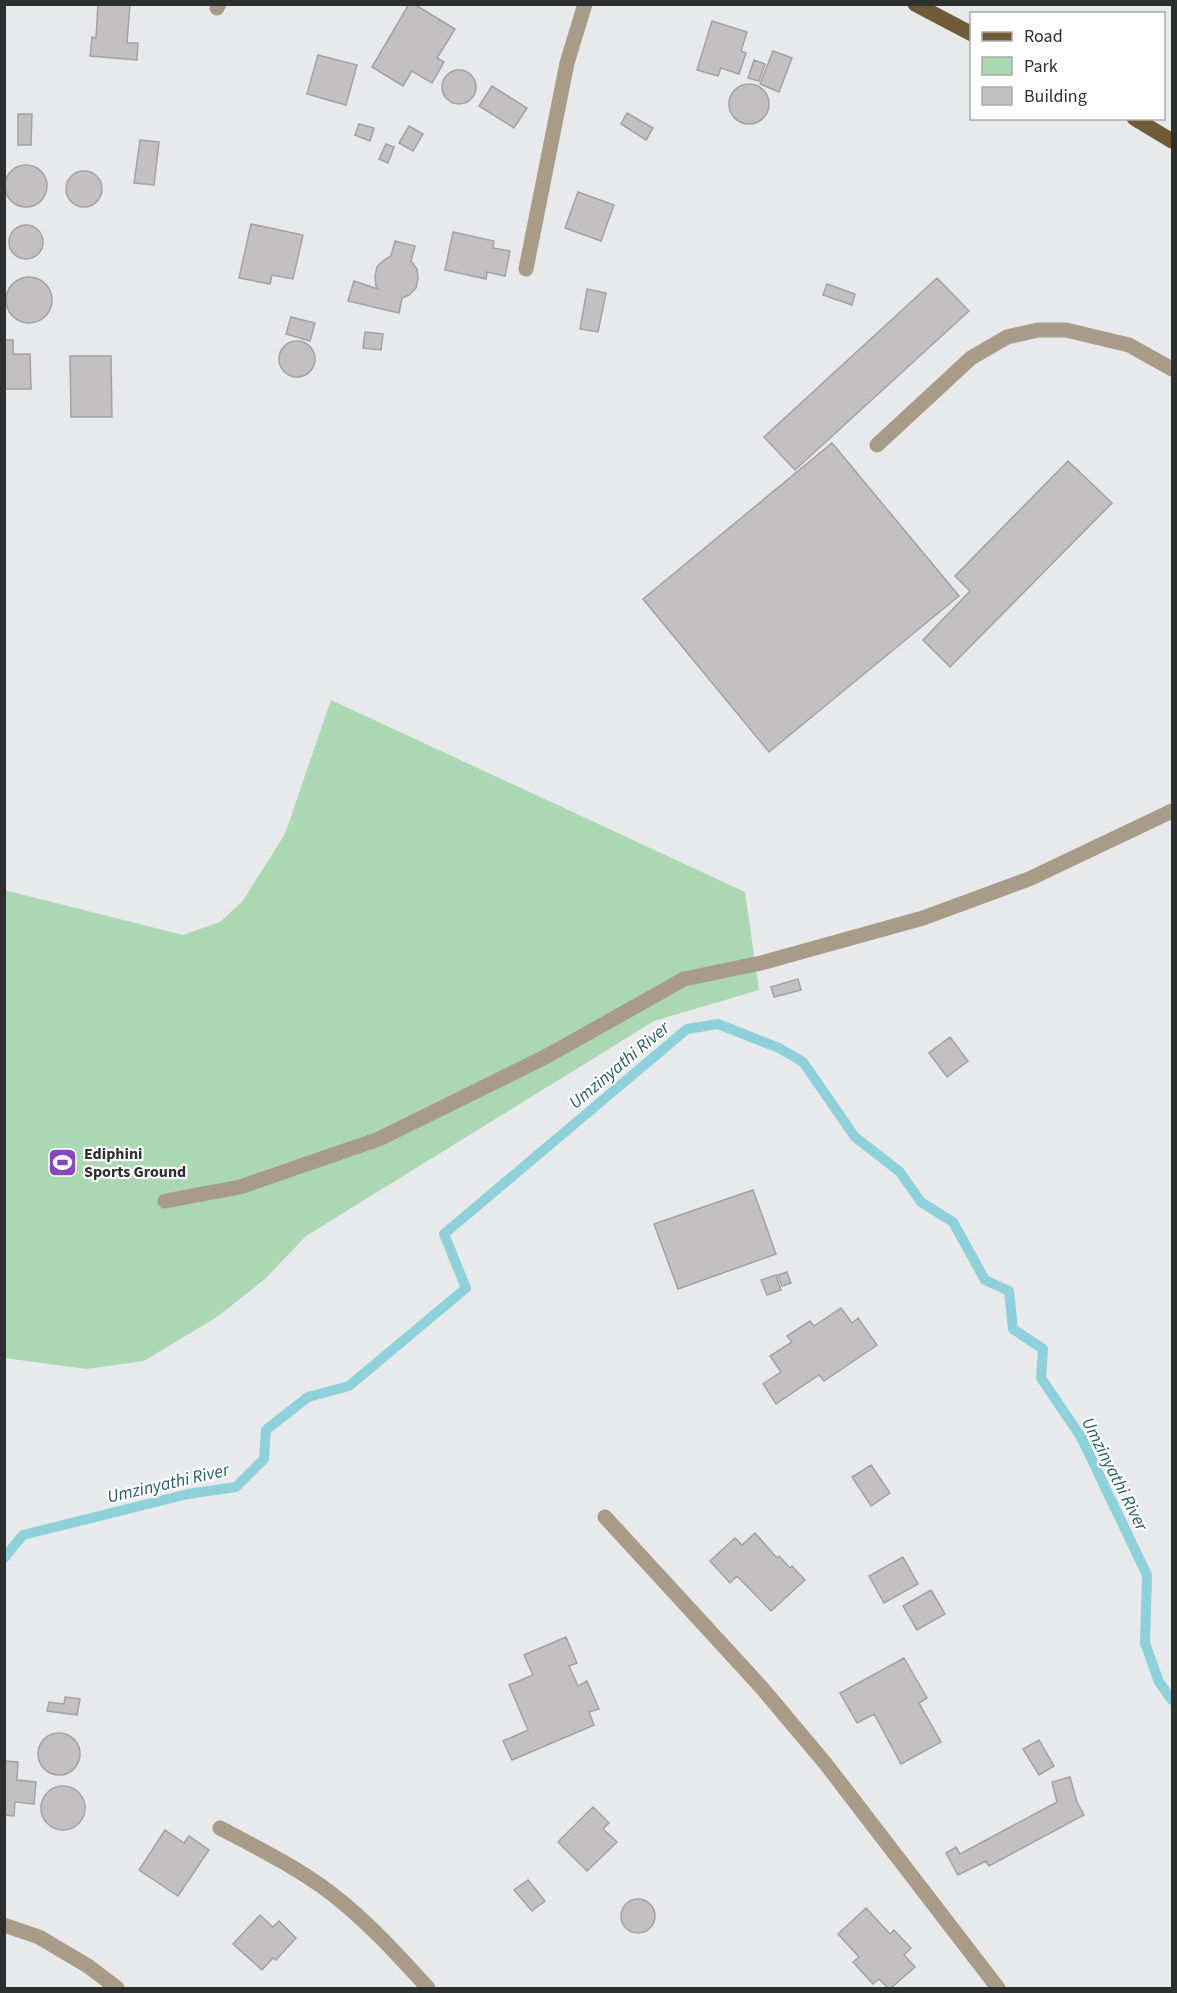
<svg xmlns="http://www.w3.org/2000/svg" width="1177" height="1993" font-family="'Source Sans 3',sans-serif">
<rect width="100%" height="100%" fill="#e7e9eb"/>
<path fill="#abd7b3" d="M 331,700 L 745,892 L 759,990 L 654,1021 L 306,1236 L 265,1279 L 217,1317 L 144,1361 L 86,1369 L 5,1358 L 4,890 L 183,935 L 220,922 L 242,902 L 285,834 Z"/>
<g fill="none" stroke-linecap="round" stroke-linejoin="round">
<path stroke="#8ed1db" stroke-width="10" d="M 4,1558 L 23,1535 L 188,1494 L 236,1487 L 264,1459 L 266,1430 L 308,1397 L 349,1386 L 466,1288 L 444,1234 L 687,1029 L 718,1024 L 779,1048 L 803,1062 L 855,1137 L 900,1172 L 921,1202 L 953,1222 L 985,1280 L 1009,1291 L 1013,1329 L 1043,1349 L 1041,1378 L 1081,1437 L 1147,1575 L 1145,1643 L 1159,1682 L 1172,1700"/>
</g>
<path fill="#c2c0c1" stroke="#a3a1a3" stroke-width="1.5" d="M 98,4 L 130,4 L 127,43 L 138,43 L 137,60 L 90,56 L 92,37 L 96,38 Z
M 409,4 L 414,4 L 455,29 L 437,58 L 444,62 L 432,83 L 412,71 L 403,86 L 372,67 Z
M 712,21 L 747,32 L 741,51 L 746,53 L 739,74 L 721,68 L 718,76 L 697,70 Z
M 773,51 L 792,58 L 779,92 L 760,84 Z
M 318,55 L 357,65 L 346,105 L 307,94 Z
M 754,60 L 765,64 L 759,81 L 748,78 Z
M442 87a17 17 0 1 1 34 0a17 17 0 1 1-34 0Z
M729 104a20 20 0 1 1 40 0a20 20 0 1 1-40 0Z
M 492,86 L 527,108 L 514,128 L 479,106 Z
M 627,113 L 653,128 L 646,140 L 621,124 Z
M 18,114 L 32,114 L 31,145 L 18,145 Z
M 359,124 L 374,128 L 370,141 L 355,135 Z
M 409,126 L 423,134 L 413,151 L 399,143 Z
M 140,140 L 159,142 L 154,185 L 134,183 Z
M 386,144 L 394,147 L 388,163 L 379,159 Z
M5 186a21 21 0 1 1 42 0a21 21 0 1 1-42 0Z
M66 189a18 18 0 1 1 36 0a18 18 0 1 1-36 0Z
M 578,192 L 614,205 L 601,241 L 565,228 Z
M 251,224 L 303,235 L 293,279 L 272,275 L 270,284 L 239,278 Z
M9 242a17 17 0 1 1 34 0a17 17 0 1 1-34 0Z
M 453,232 L 494,241 L 493,248 L 510,251 L 505,276 L 487,272 L 486,279 L 445,270 Z
M 395,241 L 415,246 L 411,261 L 417,269 L 418,278 L 416,288 L 409,295 L 402,298 L 399,313 L 348,301 L 354,281 L 378,289 L 376,286 L 375,276 L 377,267 L 384,260 L 391,256 Z
M6 300a23 23 0 1 1 46 0a23 23 0 1 1-46 0Z
M 937,278 L 969,311 L 795,470 L 764,437 Z
M 827,284 L 855,294 L 852,305 L 823,295 Z
M 587,289 L 606,293 L 598,332 L 580,329 Z
M 291,317 L 315,323 L 310,341 L 286,334 Z
M 365,332 L 383,334 L 381,350 L 363,348 Z
M 4,340 L 13,340 L 13,354 L 30,354 L 31,389 L 4,389 Z
M279 359a18 18 0 1 1 36 0a18 18 0 1 1-36 0Z
M 70,356 L 111,356 L 112,417 L 71,417 Z
M 832,443 L 959,596 L 769,752 L 643,599 Z
M 1068,461 L 1112,503 L 950,667 L 923,640 L 970,591 L 955,576 Z
M 798,979 L 801,990 L 774,997 L 771,987 Z
M 950,1037 L 968,1061 L 947,1077 L 929,1053 Z
M 753,1190 L 776,1254 L 678,1289 L 654,1224 Z
M 787,1272 L 791,1283 L 782,1286 L 778,1275 Z
M 776,1275 L 781,1290 L 767,1295 L 761,1280 Z
M 841,1308 L 852,1323 L 858,1318 L 877,1345 L 824,1381 L 819,1375 L 776,1404 L 763,1384 L 781,1372 L 770,1356 L 792,1342 L 787,1336 L 810,1321 L 814,1326 Z
M 871,1465 L 890,1493 L 871,1506 L 852,1477 Z
M 755,1533 L 777,1558 L 779,1556 L 790,1568 L 792,1566 L 805,1580 L 771,1611 L 737,1576 L 730,1583 L 710,1561 L 735,1538 L 742,1545 Z
M 903,1557 L 918,1584 L 884,1603 L 869,1576 Z
M 931,1590 L 945,1614 L 917,1630 L 903,1606 Z
M 566,1637 L 577,1663 L 569,1666 L 578,1686 L 587,1681 L 599,1709 L 589,1712 L 594,1725 L 512,1760 L 503,1741 L 528,1730 L 509,1685 L 533,1675 L 524,1655 Z
M 904,1658 L 927,1698 L 919,1703 L 941,1742 L 901,1764 L 874,1714 L 857,1723 L 840,1693 Z
M 65,1697 L 80,1699 L 77,1715 L 47,1711 L 49,1702 L 64,1704 Z
M38 1754a21 21 0 1 1 42 0a21 21 0 1 1-42 0Z
M 1039,1740 L 1054,1766 L 1039,1775 L 1023,1749 Z
M 4,1761 L 18,1762 L 17,1780 L 36,1782 L 34,1804 L 15,1802 L 14,1816 L 4,1815 Z
M 1070,1777 L 1077,1802 L 1084,1815 L 989,1866 L 986,1861 L 958,1875 L 946,1853 L 956,1847 L 960,1854 L 1057,1802 L 1052,1782 Z
M41 1808a22 22 0 1 1 44 0a22 22 0 1 1-44 0Z
M 593,1807 L 609,1823 L 603,1829 L 617,1842 L 587,1871 L 558,1842 Z
M 165,1830 L 184,1843 L 189,1836 L 209,1850 L 178,1896 L 139,1870 Z
M 528,1880 L 545,1901 L 532,1911 L 514,1890 Z
M621 1916a17 17 0 1 1 34 0a17 17 0 1 1-34 0Z
M 866,1908 L 890,1934 L 894,1930 L 911,1948 L 904,1955 L 915,1967 L 891,1988 L 888,1988 L 879,1979 L 873,1984 L 853,1962 L 859,1957 L 838,1934 Z
M 260,1915 L 273,1927 L 279,1921 L 296,1938 L 276,1960 L 273,1958 L 262,1970 L 233,1944 Z"/>
<g fill="none" stroke-linecap="round" stroke-linejoin="round">
<path stroke="#a89b88" stroke-width="15" d="M 217,8 L 219,4
M 526,269 L 567,63 L 585,4
M 877,445 L 971,358 L 1007,337 L 1038,330 L 1066,330 L 1129,345 L 1172,369
M 165,1201 L 240,1187 L 379,1139 L 547,1056 L 684,979 L 761,963 L 923,918 L 1029,879 L 1172,811
M 605,1517 L 762,1688 L 825,1763 L 998,1988
M 220,1828 C 258,1848 298,1868 332,1894 C 367,1921 398,1955 428,1988
M 4,1925 L 39,1937 L 88,1966 L 117,1988"/>
<path stroke="#715b37" stroke-width="15" d="M 915,4 L 972,34
M 1134,118 L 1172,141"/>
</g>
<defs>
<symbol id="stadium-square" viewBox="-11 -11 22 22"><rect x="-9" y="-9" width="18" height="18" rx="4" fill="#8748be" stroke="#fff"/><path d="M0-5a6.5 5 0 1 0 0 10a6.5 5 0 1 0 0-10ZM-3.5-1.8h7v3.6h-7Z" fill="#fff"/></symbol>
</defs>
<g fill-rule="evenodd">
<use href="#stadium-square" x="46" y="1146" width="33" height="33"/>
</g>
<g text-anchor="middle" stroke-width="4.5" stroke-linejoin="round" paint-order="stroke">
<g font-size="16" font-weight="bold" fill="#2d2e2e" stroke="#fff" text-anchor="start">
<text x="84" y="1159">Ediphini<tspan x="84" dy="18">Sports Ground</tspan></text>
</g>
<g font-size="18" font-style="italic" fill="#265f66" stroke="#fff">
<text transform="translate(619 1065) rotate(-40)" y="6">Umzinyathi River</text>
<text transform="translate(1115 1474) rotate(63)" y="6">Umzinyathi River</text>
<text transform="translate(168 1483) rotate(-13)" y="6">Umzinyathi River</text>
</g>
</g>
<rect width="1177" height="1993" fill="none" stroke="#2d2e2e" stroke-width="12"/>
<rect x="970" y="12" width="195" height="108" fill="#ffffff" stroke="#ababab" stroke-width="1.5"/>
<rect x="982" y="32" width="30" height="9" fill="#715b37" stroke="#ababab" stroke-width="1.5"/>
<text x="1024" y="42" font-size="18" fill="#2d2e2e">Road</text>
<rect x="982" y="57" width="30" height="18" fill="#abd7b3" stroke="#ababab" stroke-width="1.5"/>
<text x="1024" y="72" font-size="18" fill="#2d2e2e">Park</text>
<rect x="982" y="87" width="30" height="18" fill="#c2c0c1" stroke="#ababab" stroke-width="1.5"/>
<text x="1024" y="102" font-size="18" fill="#2d2e2e">Building</text>
</svg>
